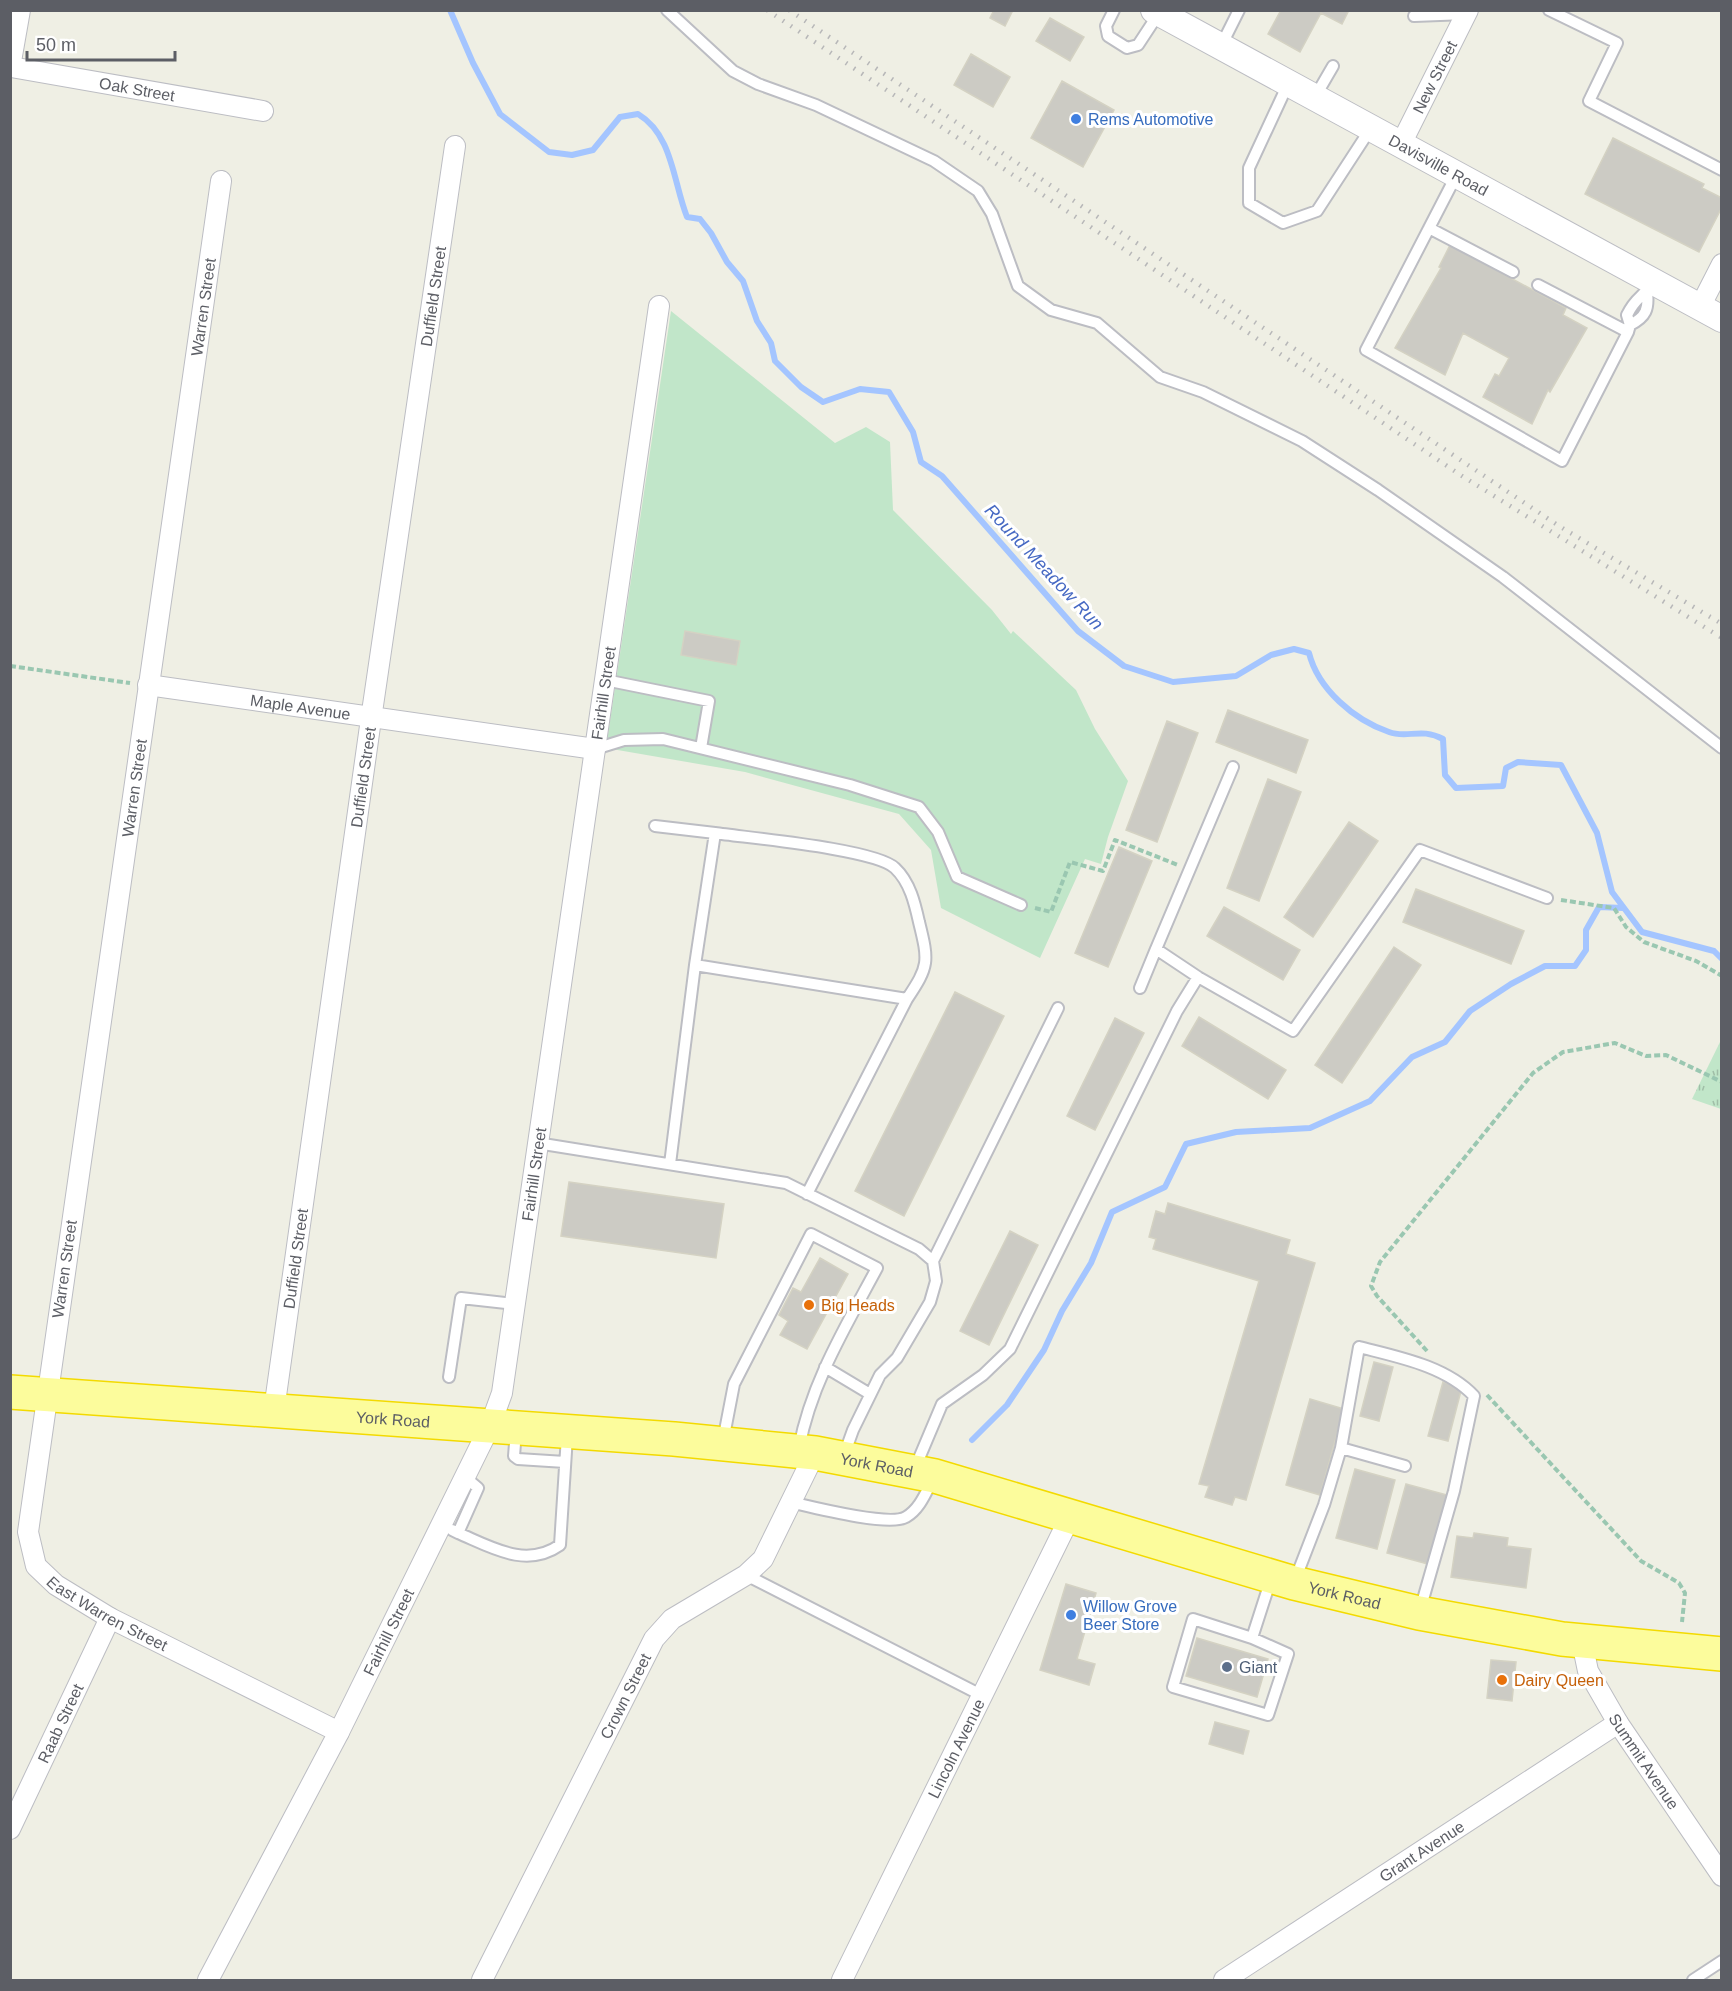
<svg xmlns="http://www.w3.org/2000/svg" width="1732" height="1991" font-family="Arial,sans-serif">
<defs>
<pattern id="park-tufts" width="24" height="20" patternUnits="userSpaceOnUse" patternTransform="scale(1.5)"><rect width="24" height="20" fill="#c1e6c9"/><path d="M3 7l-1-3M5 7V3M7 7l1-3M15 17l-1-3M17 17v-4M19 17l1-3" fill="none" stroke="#a0bea7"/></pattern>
</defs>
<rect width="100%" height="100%" fill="#efefe4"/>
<path fill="#c1e6c9" d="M 671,311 L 835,443 L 866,427 L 890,442 L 893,510 L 992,610 L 1011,634 L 1013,631 L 1076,690 L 1095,729 L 1128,781 L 1108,837 L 1101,864 L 1085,859 L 1040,958 L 941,908 L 931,850 L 899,814 L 745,772 L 606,748 Z"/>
<path fill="url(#park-tufts)" d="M 1721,1040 L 1721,1109 L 1692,1099 Z"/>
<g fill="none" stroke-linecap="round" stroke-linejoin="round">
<path stroke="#a4c5ff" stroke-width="6" d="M 450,10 L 473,63 L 500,114 L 549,152 L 572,155 L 593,150 L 620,117 L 638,114 C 673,135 673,182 687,217 L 700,219 L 711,233 L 727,262 L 743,281 L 757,321 L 771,343 L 775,361 L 801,387 L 823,402 L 860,389 L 889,392 L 913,432 L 921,462 L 942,476 L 1078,631 L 1124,666 L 1173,682 L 1236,676 L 1271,655 L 1294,649 L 1309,653 C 1318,689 1354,720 1389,732 C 1407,739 1421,727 1443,739 L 1445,775 L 1456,788 L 1503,786 L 1506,768 L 1518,762 L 1561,765 L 1597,833 L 1612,892 L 1642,932 L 1714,951 L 1722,959
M 972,1440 L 1007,1405 L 1044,1350 L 1062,1311 L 1091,1263 L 1112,1212 L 1165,1187 L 1186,1144 L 1236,1132 L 1310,1128 L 1370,1101 L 1412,1057 L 1445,1042 L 1470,1011 L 1511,984 L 1545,966 L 1575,966 L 1586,950 L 1586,930 L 1599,907 L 1623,908"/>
</g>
<path fill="#cccbc4" stroke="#d4d2c3" stroke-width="1.5" d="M 994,10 L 1013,10 L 1005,26 L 990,18 Z
M 1281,10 L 1349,10 L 1342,24 L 1321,13 L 1300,52 L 1268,34 Z
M 1050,18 L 1084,37 L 1070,61 L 1036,41 Z
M 971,54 L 1010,77 L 993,107 L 954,85 Z
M 1062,81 L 1114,110 L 1083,167 L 1031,138 Z
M 1613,138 L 1704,184 L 1702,188 L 1722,198 L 1722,207 L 1699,252 L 1585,194 Z
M 1450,245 L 1566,308 L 1563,315 L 1587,328 L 1550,392 L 1548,390 L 1532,424 L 1483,397 L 1495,374 L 1499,376 L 1509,358 L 1463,333 L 1445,375 L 1395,348 L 1441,268 L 1439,267 Z
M 685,631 L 740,641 L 736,665 L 681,655 Z
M 1228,710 L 1308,740 L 1296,773 L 1216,742 Z
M 1167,721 L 1198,733 L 1157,842 L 1126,830 Z
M 1268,779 L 1301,792 L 1259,901 L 1227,888 Z
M 1349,822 L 1378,841 L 1313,937 L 1284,917 Z
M 1119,847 L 1152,861 L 1108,967 L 1075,953 Z
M 1416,889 L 1524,931 L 1511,964 L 1403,922 Z
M 1224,907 L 1300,950 L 1283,980 L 1207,936 Z
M 1394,947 L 1421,965 L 1342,1083 L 1315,1065 Z
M 955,992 L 1004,1016 L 904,1216 L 855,1191 Z
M 1199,1017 L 1286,1070 L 1268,1099 L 1182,1046 Z
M 1115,1018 L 1144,1033 L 1095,1130 L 1067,1116 Z
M 569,1182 L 724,1204 L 716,1258 L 561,1236 Z
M 1168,1203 L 1290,1240 L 1286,1254 L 1315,1263 L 1246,1500 L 1235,1497 L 1232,1505 L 1205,1497 L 1209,1486 L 1199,1484 L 1259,1281 L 1153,1249 L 1156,1239 L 1149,1237 L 1156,1211 L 1165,1214 Z
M 1010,1231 L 1038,1245 L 989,1345 L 960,1331 Z
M 820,1258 L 848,1274 L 807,1349 L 780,1335 L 788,1321 L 779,1315 L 793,1288 L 801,1292 Z
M 1374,1362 L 1393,1367 L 1379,1421 L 1360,1416 Z
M 1443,1382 L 1462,1387 L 1448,1441 L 1428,1436 Z
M 1310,1399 L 1344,1409 L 1320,1495 L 1286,1485 Z
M 1355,1469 L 1395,1480 L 1377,1549 L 1336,1538 Z
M 1406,1484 L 1447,1495 L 1428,1564 L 1387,1553 Z
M 1474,1533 L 1508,1538 L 1507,1546 L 1531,1549 L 1526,1588 L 1451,1577 L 1457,1536 L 1473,1538 Z
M 1066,1584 L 1096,1593 L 1077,1659 L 1095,1664 L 1089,1685 L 1040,1670 Z
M 1197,1638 L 1268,1659 L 1257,1697 L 1186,1676 Z
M 1491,1660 L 1516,1662 L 1512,1701 L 1487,1698 Z
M 1215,1722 L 1249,1731 L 1243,1754 L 1209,1744 Z"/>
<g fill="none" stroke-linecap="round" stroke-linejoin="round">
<defs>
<path id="service" d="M 667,10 L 733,71 L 758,84 L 816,105 L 934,161 L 978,191 L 992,214 L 1018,286 L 1051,310 L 1097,323 L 1160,377 L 1203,392 L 1302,441 L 1378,490 L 1503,577 L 1722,748
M 1114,10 L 1106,26 L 1108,36 L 1127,48 L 1138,45 L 1159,13
M 1549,10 L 1617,43 L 1589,101 L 1722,170
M 1414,16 L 1466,14
M 1221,46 L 1239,10
M 1288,84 L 1249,168 L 1249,203 L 1283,223 L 1317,211 L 1371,128
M 1315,97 L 1333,66
M 1457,174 L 1366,350 L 1562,461 L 1628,332 L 1630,325 L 1627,315 C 1636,296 1643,298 1653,282
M 1429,228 L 1513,272
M 1538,285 L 1628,332
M 1630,325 C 1646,317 1649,309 1647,292
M 605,680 L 709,701 L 701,748
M 595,749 L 624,740 L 663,739 L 850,785 L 919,807 L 938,832 L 957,877 L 1021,905
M 655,826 L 715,833 L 695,965
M 715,833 C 749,838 875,849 895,868 C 910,882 915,904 919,922 C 929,962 929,966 907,999
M 1198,977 L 1156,949 L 1233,767
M 1140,988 L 1156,949
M 537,1143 L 786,1183 L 919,1249 L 933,1261
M 670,1164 L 695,965 L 907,999 L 807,1194
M 825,1367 L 870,1394
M 449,1377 L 461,1298 L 514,1304
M 516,1431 L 514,1456 L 518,1459 L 565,1462
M 723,1441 L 734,1384 L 811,1234 L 877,1268 C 846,1326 811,1383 799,1448
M 1341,1448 L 1359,1347 C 1398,1357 1446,1366 1474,1396 L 1454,1491 L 1420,1610
M 844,1455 L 853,1430 L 880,1375 L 897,1358 L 930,1302 L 936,1281 L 933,1261 L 1058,1008
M 915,1468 L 942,1404 L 983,1375 L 1010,1349 L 1177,1011 L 1198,977 L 1293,1031 L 1420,850 L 1547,898
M 790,1502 C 812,1507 889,1527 906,1517 C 920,1509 926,1492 933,1479
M 452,1530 L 458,1533 L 478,1488 L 465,1477
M 458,1533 C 491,1547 526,1569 560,1545 L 567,1436
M 746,1575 L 983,1696
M 1295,1580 L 1324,1505 L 1341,1448 L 1405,1466
M 1252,1638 L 1288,1654 L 1268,1715 L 1173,1687 L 1193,1619 L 1252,1638 L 1271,1579
M 1693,1980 L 1722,1961"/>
<g id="minor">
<path d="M 10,67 L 20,10"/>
<path id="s1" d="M 11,67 L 263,111"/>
<path id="s2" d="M 1401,144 L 1468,10"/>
<path id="s3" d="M 221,181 L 28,1532 L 36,1566 L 56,1585 L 110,1618 L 339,1732"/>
<path d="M 1700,307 L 1722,264"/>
<path id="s4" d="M 148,685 L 595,749"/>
<path id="s5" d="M 274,1410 L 371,719 L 455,146"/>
<path id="s6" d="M 1582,1642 L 1588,1671 L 1618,1723 L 1722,1876"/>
<path id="s7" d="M 10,1829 L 110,1618"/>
<path id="s8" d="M 208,1980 L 339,1732 L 490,1426 L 502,1393 L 659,306"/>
<path id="s9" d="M 482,1980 L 654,1639 L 672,1619 L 746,1575 L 763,1559 L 815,1453"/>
<path id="s10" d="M 842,1980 L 1071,1515"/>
<path id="s11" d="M 1224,1980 L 1618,1723"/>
</g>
<g id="tertiary">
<path id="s12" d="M 1154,10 L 1722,319"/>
</g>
<g id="trunk">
<path id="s13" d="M 10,1392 L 674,1439 L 815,1453 L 935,1476 L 1294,1583 L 1419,1613 L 1562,1639 L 1722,1654"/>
</g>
</defs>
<use href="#service" stroke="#bcbdc3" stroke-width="14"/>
<use href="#minor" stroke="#bcbdc3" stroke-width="22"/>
<use href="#tertiary" stroke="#bcbdc3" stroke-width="28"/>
<use href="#trunk" stroke="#f3da00" stroke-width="36"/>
<path stroke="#9ac7b1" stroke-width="4" stroke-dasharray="6 3" stroke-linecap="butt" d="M 10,666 L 130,683
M 1561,900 L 1614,908 L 1626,927 L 1644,942 L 1696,961 L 1722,976
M 1035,908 L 1051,912 L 1070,862 L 1103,871 L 1115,840 L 1178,865
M 1427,1351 L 1377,1296 L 1371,1286 L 1380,1262 L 1533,1073 L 1563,1052 L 1615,1043 L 1646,1056 L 1666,1055 L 1722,1082
M 1487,1395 L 1641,1561 L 1679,1583 L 1685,1593 L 1682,1622"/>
<use href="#service" stroke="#fff" stroke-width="10"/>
<use href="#minor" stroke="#fff" stroke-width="20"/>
<use href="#tertiary" stroke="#fff" stroke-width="26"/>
<use href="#trunk" stroke="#fcfc9c" stroke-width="33"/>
<path stroke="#b7b7b8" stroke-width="4.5" stroke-dasharray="1.5 8" stroke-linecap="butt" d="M 767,10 L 1462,476 L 1722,638
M 789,10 L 1559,526 L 1722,624"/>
</g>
<g fill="#3f7fe0" stroke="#fff" stroke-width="2">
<circle cx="1076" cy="119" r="6"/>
<circle cx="1071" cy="1615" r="6"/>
</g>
<g fill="#e8710a" stroke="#fff" stroke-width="2">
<circle cx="809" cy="1305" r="6"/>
<circle cx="1502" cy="1680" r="6"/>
</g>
<circle fill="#5c6f8a" stroke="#fff" stroke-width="2" cx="1227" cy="1667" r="6"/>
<g text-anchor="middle" stroke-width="6" stroke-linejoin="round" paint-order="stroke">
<g font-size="16" fill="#5c5e65" stroke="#fff">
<text dy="6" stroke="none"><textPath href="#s2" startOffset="75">New Street</textPath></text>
<text dy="6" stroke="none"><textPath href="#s1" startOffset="128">Oak Street</textPath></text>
<text dy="6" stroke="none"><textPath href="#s12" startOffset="324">Davisville Road</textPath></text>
<text dy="6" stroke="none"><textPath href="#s5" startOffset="1125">Duffield Street</textPath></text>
<text transform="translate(203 307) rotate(-82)" y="6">Warren Street</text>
<text dy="6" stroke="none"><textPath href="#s8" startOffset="1364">Fairhill Street</textPath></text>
<text dy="6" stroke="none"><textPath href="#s4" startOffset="154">Maple Avenue</textPath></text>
<text dy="6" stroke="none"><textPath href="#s5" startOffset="639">Duffield Street</textPath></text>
<text transform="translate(134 788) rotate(-82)" y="6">Warren Street</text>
<text dy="6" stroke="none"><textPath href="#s8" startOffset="878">Fairhill Street</textPath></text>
<text dy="6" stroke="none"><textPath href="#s5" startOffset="153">Duffield Street</textPath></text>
<text transform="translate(64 1269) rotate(-82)" y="6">Warren Street</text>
<text dy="6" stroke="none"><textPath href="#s13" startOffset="384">York Road</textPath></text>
<text dy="6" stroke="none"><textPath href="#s13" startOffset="870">York Road</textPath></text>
<text dy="6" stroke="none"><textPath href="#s13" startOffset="1356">York Road</textPath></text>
<text dy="6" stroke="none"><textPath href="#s3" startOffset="1486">East Warren Street</textPath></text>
<text dy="6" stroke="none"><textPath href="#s8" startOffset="392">Fairhill Street</textPath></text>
<text dy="6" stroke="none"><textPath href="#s9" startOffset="318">Crown Street</textPath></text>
<text dy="6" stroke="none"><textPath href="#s7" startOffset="117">Raab Street</textPath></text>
<text dy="6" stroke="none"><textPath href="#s10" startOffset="258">Lincoln Avenue</textPath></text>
<text dy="6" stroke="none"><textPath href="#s6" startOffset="136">Summit Avenue</textPath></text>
<text dy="6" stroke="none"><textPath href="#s11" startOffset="236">Grant Avenue</textPath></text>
</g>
<g font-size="16" fill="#366cbe" stroke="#fff" text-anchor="start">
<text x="1088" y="125">Rems Automotive</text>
<text x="1083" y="1612">Willow Grove<tspan x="1083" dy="18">Beer Store</tspan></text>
</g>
<g font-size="16" fill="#c56008" stroke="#fff" text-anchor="start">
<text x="821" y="1311">Big Heads</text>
<text x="1514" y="1686">Dairy Queen</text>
</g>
<g font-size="16" fill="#4e5e75" stroke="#fff" text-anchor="start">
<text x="1239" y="1673">Giant</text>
</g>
<g font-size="18" font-style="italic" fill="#4669c3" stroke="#fff">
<text transform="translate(1044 567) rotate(47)" y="6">Round Meadow Run</text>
</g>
</g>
<rect width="1732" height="1991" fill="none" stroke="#5c5e65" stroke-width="24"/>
<path d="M27 51v9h148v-9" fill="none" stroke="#5c5e65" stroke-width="3"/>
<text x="36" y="51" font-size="18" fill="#5c5e65" stroke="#ffffff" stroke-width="4.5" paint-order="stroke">50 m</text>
</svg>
